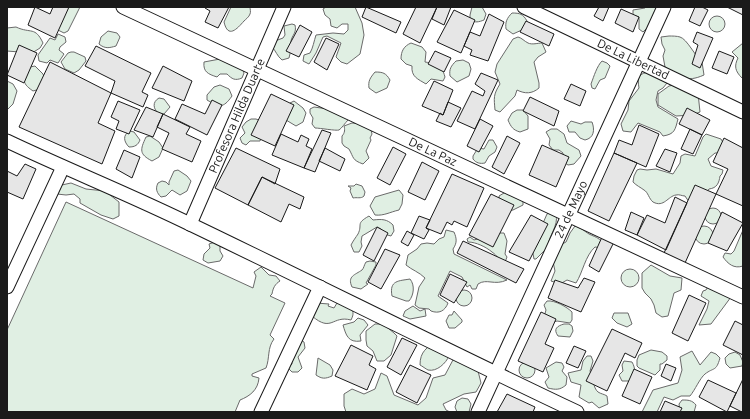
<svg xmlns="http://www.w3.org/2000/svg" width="750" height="419" font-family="Ubuntu,sans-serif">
<rect width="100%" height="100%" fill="#fff"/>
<path fill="#e0efe3" stroke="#6a6a6a" d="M 63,7 L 80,7 L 68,31 L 64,33 L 58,30 Z
M 231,7 L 250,7 C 250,9 251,12 250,14 C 249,17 246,19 244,21 C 237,29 228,39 224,22 Z
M 326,7 L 355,7 L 362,23 L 364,35 L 360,54 L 347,64 L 341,62 L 336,57 L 341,43 L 327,36 L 323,37 L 316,53 L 309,64 L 303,61 L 304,55 L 310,53 C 313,48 314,41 316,35 L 333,33 L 344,34 L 348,30 L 348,24 L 342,24 L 337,28 L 331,26 L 330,19 L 325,15 L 323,9 Z
M 472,7 L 482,7 L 486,14 L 484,20 C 479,22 475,23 470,20 L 470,15 Z
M 646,7 L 660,7 L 652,23 L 643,32 L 639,29 L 639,17 L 633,15 L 633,10 L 645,8 Z
M 512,13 C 520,13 523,14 527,21 L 524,29 L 513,34 L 506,29 C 505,22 507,18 512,13 Z
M709 24a8 8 0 1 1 16 0a8 8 0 1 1-16 0Z
M 292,24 L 295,25 C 297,33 292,35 291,41 C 290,47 291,52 289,58 L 282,60 C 277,56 276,51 272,47 L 275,41 L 283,38 L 285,35 L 284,26 Z
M 16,27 C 31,34 35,26 43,43 L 40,48 L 32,53 L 7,51 L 7,28 Z
M 108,31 L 117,33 L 120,37 L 116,46 C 109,48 105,49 99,44 L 101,37 Z
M 58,34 L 65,37 L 66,42 L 60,47 L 59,50 L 64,54 L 58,63 L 50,60 L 47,63 L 39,61 L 38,55 L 50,38 L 55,40 Z
M 669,36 C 672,36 677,36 680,37 C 687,39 695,56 702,62 L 704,75 C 686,83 680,77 665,67 L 663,56 L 665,50 L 662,44 L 661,37 Z
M 518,37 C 522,38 524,41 528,43 C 532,45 538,43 542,43 L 546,52 L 538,57 L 534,62 L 539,83 L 539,88 C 532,94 525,94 517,90 L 515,96 L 500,112 L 495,110 C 494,98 493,95 500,84 L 495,72 L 497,64 L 513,39 Z
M 411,43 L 422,47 L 426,52 L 425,62 C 438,64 441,63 445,77 L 443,81 L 431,79 L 426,84 C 418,79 411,77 412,66 L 406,64 L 401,59 C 401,51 404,46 411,43 Z
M 743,43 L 743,77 L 742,78 C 735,71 734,66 738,58 L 732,52 Z
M 71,52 L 74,52 L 85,57 L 86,61 L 79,70 L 74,73 L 65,69 L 61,62 L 68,53 Z
M 220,59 L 242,68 L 244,73 L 242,78 C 235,81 232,79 227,74 L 220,74 L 217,77 C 208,74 203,72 204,62 Z
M 463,60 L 469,63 L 471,69 L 469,76 L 457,82 L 450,76 C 449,69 451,66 456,61 Z
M 602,61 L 607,63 L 610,66 L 605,78 L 600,80 L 595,89 L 592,88 L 591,84 C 594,76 597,66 602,61 Z
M 35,66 L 43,74 L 45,80 L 40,89 L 33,91 C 20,82 24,79 30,67 Z
M 375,72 C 383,72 386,73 390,80 L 387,88 L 376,93 L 369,88 C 368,81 370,78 375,72 Z
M 650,72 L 661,77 L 667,83 L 663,88 L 658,91 L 656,100 L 658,107 L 678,119 C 675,130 675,134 663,136 L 660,132 L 638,123 L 631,132 L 623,131 L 621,124 L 628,110 L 629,101 L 639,88 C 637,77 639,73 650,72 Z
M 7,81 L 13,84 L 17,91 L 13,104 L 7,110 Z
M 678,84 L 698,93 L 700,112 L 692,115 L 676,116 L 658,105 L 658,94 L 669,86 Z
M 220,85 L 229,89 L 232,96 C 223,109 219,107 207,100 L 207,95 L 214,87 Z
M 159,98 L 164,99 L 170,107 L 164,114 L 159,114 C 153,109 152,102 159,98 Z
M 294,101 L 303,108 L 306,113 L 303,122 L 296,126 L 286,120 L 285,113 L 290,103 Z
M 314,107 L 335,110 L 348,117 L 348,120 C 345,123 342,128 339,130 C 336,131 320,128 315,128 L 312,124 L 313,118 L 310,113 L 310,109 Z
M 517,110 L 523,110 L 528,116 L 528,129 L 520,132 C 513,130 511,127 508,120 L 512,113 Z
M 251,119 L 256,119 L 264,122 L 265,128 L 260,141 L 250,141 L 246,145 L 242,143 L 240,138 L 245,133 L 242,127 L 246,122 Z
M 571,121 L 581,124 L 585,122 L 592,122 C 595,130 594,138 585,140 L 580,138 L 575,132 L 569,132 L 567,126 Z
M 352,123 L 363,124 L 371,130 L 372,134 L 370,138 L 371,140 L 366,151 L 369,158 L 363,164 C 352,160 354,158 349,149 L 344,146 L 342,143 L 342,136 C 345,133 345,129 344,126 Z
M 551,129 L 557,129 L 564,134 L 567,143 L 579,150 L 581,156 L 574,164 L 568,165 L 562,161 L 563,153 L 559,150 L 553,150 L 549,145 L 550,139 L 546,132 Z
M 130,131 L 134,132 L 140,140 C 138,145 135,147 129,147 C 124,142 122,135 130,131 Z
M 706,134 L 721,139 L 725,146 L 723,153 L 715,153 L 708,159 L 711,166 L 723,170 L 722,174 L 720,176 C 719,183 717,188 709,189 L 705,194 L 691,205 L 685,196 C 682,196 679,194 676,195 C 668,196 664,208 653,202 C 649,199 648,192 644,190 C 640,187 637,186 633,182 L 634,176 L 637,170 L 640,169 L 647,170 L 656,169 L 673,174 L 680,163 L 681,156 L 685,154 L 695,156 L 703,137 Z
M 150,136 L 159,142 L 163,148 L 159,157 L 152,161 C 139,154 140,150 146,137 Z
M 489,140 L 493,140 L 497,147 L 495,152 L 489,156 L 485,163 C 480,164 476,163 473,159 L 473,156 L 478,148 L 484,149 Z
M 178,170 L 187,176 L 191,181 L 187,191 L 180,195 L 172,190 L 166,196 L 161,197 C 157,193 155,189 158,183 L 162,181 L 166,182 L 169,185 L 169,182 L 174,171 Z
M 71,183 L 86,189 L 105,191 L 119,202 L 119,216 L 113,219 L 101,215 L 80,203 L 80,199 L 74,194 L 66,195 L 57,194 L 57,186 Z
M 356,184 L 362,186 L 365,192 L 364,196 C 361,199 357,197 353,198 L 350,191 L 351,188 L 348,186 L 354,186 Z
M 399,190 L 403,195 L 402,204 L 399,210 C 390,212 384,216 375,215 L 370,206 L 375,197 Z
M 509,190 L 523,201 L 523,205 L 513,210 L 507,211 L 500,204 L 499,196 Z
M 66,202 L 253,288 L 256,276 L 254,272 L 261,267 L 269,275 L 276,276 L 280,281 C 275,284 273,288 272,294 L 270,296 L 285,303 L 270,335 L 274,339 C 267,348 270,358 266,368 L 252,374 L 252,376 L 259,378 C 258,390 250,396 240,400 L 235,412 L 7,412 L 7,330 Z
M705 216a8 8 0 1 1 16 0a8 8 0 1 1-16 0Z
M 552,211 L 556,214 C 559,226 548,236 548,247 L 536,259 L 534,259 L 532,248 L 547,214 Z
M 369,216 L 373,220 C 382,219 387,219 393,225 L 394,231 L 391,236 L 384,234 L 381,229 L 377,227 L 362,236 L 361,242 L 362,246 L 359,252 L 354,252 L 351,245 C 353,241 356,237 358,234 C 363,224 355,224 369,216 Z
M 575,226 C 582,228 584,231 589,234 C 595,237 598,237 603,243 L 602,248 L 595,247 C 585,256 583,272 576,283 L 567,280 L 560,284 L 551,281 L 555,271 L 552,257 L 556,247 L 566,242 L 570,233 Z
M695 235a9 9 0 1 1 18 0a9 9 0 1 1-18 0Z
M 446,230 L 454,232 C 457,239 457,243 453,249 L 454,254 L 507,280 C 494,286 487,278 478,284 L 476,289 L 472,289 L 470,285 L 467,287 L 462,277 L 450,271 L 438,296 L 448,303 C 445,311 439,314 431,311 L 429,309 L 419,308 L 415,305 L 419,287 L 425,278 C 419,272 412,270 406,265 L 408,255 L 417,249 L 421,244 L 427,243 L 434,244 L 439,239 L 444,237 Z
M 743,230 L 743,266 C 734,269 728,264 723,257 L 725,253 L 731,254 L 734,251 Z
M 498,233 L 504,233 L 507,241 L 505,254 L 507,257 L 505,262 C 497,259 498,256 492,252 C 486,247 476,242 468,242 L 467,239 L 470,237 L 474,240 Z
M 215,242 L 220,246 L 220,251 L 223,256 L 220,261 L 208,263 L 203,260 L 204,254 L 210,248 L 209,244 Z
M 370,261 L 376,262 L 376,265 L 366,283 L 368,284 L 361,289 L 352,287 C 347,276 355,275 362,270 C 364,268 364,265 366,262 Z
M 651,265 L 670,276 L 682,278 L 681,290 L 674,293 L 668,316 L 662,317 L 656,313 L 654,305 L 651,299 L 645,293 L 642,288 L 642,273 Z
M621 278a9 9 0 1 1 18 0a9 9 0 1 1-18 0Z
M 410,279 C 415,285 414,295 409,301 L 406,301 L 392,296 C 389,280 399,281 410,279 Z
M 709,285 L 731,297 L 711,324 L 699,325 L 707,309 L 709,301 L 701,296 L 703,291 L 706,290 Z
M456 298a8 8 0 1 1 16 0a8 8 0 1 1-16 0Z
M 547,301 C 555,300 567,307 572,312 L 572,320 L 570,323 L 557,321 L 551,323 L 544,317 L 546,310 L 544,305 Z
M 316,303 L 329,304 L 328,306 L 334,308 L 337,303 L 349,305 C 354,311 354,314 351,320 C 332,315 332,333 312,316 Z
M 413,306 L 420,311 L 425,309 L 426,316 L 410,319 L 403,316 L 405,311 Z
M 454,311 L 462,320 L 462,322 L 455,328 L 449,328 L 446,321 L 449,315 L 452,315 Z
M 614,313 L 628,313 L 632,324 L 627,327 L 617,323 L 612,318 Z
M 358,318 L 364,320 L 368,325 L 360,335 L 361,341 C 348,343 346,335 343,325 L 354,322 Z
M 375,324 L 383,324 L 394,333 L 397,336 L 391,355 L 384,361 L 377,361 L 373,351 L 367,346 L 366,340 L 366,331 Z
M 564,324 L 569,324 L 572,326 L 573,331 L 570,337 L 558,336 C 553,329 557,326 564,324 Z
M 299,339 L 304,342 L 305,348 L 298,357 L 302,368 L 298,372 L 292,372 L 288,368 L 292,364 L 290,353 Z
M 437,340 L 449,356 C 446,363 437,372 428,370 C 426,369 422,366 420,365 C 420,351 427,348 437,340 Z
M 651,350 L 662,352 L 667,356 L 667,360 L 662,364 L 660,364 L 660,370 L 655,375 L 639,368 L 637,366 L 637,360 L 639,355 Z
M 692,351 L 700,365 L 711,352 L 716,354 L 720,358 C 716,372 714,367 705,374 C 700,378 695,390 690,396 L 681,396 L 673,400 L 664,397 L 657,412 L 642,412 L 653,390 L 678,383 L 682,370 L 680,357 Z
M 735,352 L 740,355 L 743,362 L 742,366 L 730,368 L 726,364 L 725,358 L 729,354 Z
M 587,356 L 591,356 L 593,361 L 590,371 C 593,377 593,388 598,392 C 601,394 604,394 607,396 L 608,404 L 599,408 L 592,402 L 589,403 L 579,397 L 581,385 L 571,382 L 568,373 L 581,370 L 583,361 Z
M 318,358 L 330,365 L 333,370 L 332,376 C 325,379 322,379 316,375 Z
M 454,358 L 478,371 L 481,383 L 476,392 L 464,394 L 443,404 L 446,410 L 450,412 L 346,412 L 344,406 L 344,394 L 352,389 L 364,394 L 375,389 L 381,373 L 387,376 L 394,395 L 418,405 L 426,398 L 433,378 L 445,375 Z
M 624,361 L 632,362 C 636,369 635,374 631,381 L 622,381 L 619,375 L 623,371 L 622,365 Z
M519 370a8 8 0 1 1 16 0a8 8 0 1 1-16 0Z
M 556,362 L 562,363 L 564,367 L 562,371 L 567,377 L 566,385 C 560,390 556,390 548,388 L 545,382 L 549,377 L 546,368 Z
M 462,398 L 468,399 L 471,404 L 469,412 L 457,412 L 455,407 L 457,401 Z
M 682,400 C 688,400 692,400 696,405 L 694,412 L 680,412 L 679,404 Z"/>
<path fill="#e6e6e6" stroke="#1a1a1a" d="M 35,7 L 50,14 L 53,7 L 69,7 L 55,38 L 28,25 Z
M 205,7 L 229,7 L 218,28 L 205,22 L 210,11 L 205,8 Z
M 366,7 L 401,22 L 396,33 L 362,17 Z
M 416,7 L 437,7 L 420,43 L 403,34 Z
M 437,7 L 451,7 L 444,25 L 432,19 Z
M 599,7 L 609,7 L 603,21 L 594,16 Z
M 695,7 L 702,7 L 708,10 L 700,26 L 689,21 Z
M 727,7 L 743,7 L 743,15 Z
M 621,9 L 639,17 L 633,32 L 615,23 Z
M 454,10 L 475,20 L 461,53 L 437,42 Z
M 489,14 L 504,22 L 488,61 L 470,55 L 472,50 L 464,46 L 470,32 L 480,36 Z
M 526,21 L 554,34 L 549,46 L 520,32 Z
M 300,25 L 312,32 L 299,57 L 286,51 Z
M 697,32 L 713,38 L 700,68 L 692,64 L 698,45 L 693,42 Z
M 326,38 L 339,44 L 327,70 L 314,62 Z
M 19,45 L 37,53 L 24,83 L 7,75 Z
M 96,46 L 151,73 L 142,92 L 148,95 L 143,107 L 111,93 L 115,81 L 85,66 Z
M 435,51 L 451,58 L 444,72 L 428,64 Z
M 719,51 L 734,57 L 727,74 L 712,68 Z
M 50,62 L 111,93 L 98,123 L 115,131 L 102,164 L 19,127 Z
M 163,66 L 192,81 L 184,101 L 152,88 Z
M 481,73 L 498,80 L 475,129 L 457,121 L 472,91 L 483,96 L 485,91 L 475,84 Z
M 434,81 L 453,90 L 443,115 L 422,106 Z
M 571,84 L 586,91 L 580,106 L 564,99 Z
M 271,94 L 294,105 L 275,146 L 251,135 Z
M 530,97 L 559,111 L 554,126 L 523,111 Z
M 212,100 L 222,105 L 207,135 L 175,119 L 182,104 L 205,114 Z
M 118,101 L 140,110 L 129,134 L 116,129 L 119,121 L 111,117 Z
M 448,102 L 461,108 L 451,127 L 436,121 L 440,113 L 443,115 Z
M 146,107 L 163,114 L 153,137 L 134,130 Z
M 687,108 L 710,120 L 702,135 L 679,124 Z
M 163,114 L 190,127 L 186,134 L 201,141 L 192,162 L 162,149 L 169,133 L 157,127 Z
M 480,119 L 493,126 L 479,152 L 467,146 Z
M 639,125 L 659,134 L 646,167 L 614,153 L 619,140 L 632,145 Z
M 690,129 L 702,135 L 693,154 L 681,149 Z
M 322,130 L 331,133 L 315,172 L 304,168 Z
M 281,134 L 298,142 L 301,135 L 309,139 L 306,146 L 312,149 L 304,168 L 272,155 Z
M 507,136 L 520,143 L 504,174 L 492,167 Z
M 724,138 L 743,148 L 743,206 L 716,194 L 728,169 L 713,162 Z
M 542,145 L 569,157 L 556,187 L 529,175 Z
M 393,147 L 406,154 L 390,185 L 377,178 Z
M 236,148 L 280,169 L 275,184 L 262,177 L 248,205 L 215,188 Z
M 325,148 L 345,159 L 340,171 L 319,161 Z
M 665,149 L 677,153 L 670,172 L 656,166 Z
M 124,150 L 140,157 L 132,178 L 116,169 Z
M 614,153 L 637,163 L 609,221 L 588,211 Z
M 422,162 L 439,171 L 425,200 L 408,192 Z
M 25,164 L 36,169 L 23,199 L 7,192 L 7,171 L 17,176 Z
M 452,174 L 484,188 L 467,227 L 454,221 L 452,225 L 447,222 L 441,234 L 426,228 Z
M 262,177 L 304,197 L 300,209 L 289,204 L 281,222 L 248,205 Z
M 695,185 L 716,194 L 685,263 L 664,253 Z
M 491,194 L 514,205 L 493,247 L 469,235 Z
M 675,197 L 687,203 L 666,250 L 637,235 L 647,215 L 665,223 Z
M 631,212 L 644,218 L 637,235 L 625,230 Z
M 722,212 L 743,223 L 727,251 L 708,243 Z
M 531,215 L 548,224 L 529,261 L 509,252 Z
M 419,216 L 430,220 L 426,228 L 429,230 L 424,239 L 411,233 Z
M 377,227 L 388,233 L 374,261 L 363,255 Z
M 407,231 L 414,235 L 408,246 L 401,242 Z
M 602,237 L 614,242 L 599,272 L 589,266 Z
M 463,241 L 524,269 L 516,283 L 457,253 Z
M 385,249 L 400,255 L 381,289 L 368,282 Z
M 450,274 L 467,282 L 454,303 L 440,295 Z
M 584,278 L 595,282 L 581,312 L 548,298 L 555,280 L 578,288 Z
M 689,295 L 706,303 L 688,341 L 672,333 Z
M 541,312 L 556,319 L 545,344 L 554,348 L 543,372 L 518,361 Z
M 735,321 L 743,325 L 743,355 L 723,345 Z
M 612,329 L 642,343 L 635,358 L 625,353 L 607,391 L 586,381 Z
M 402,338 L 417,345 L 401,375 L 387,367 Z
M 351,345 L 373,356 L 369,365 L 376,369 L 367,390 L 335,376 Z
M 574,346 L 586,351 L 578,368 L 566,363 Z
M 666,364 L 676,368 L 671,381 L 661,376 Z
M 410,365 L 431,375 L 417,403 L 396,392 Z
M 634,369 L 652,377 L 640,404 L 622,396 Z
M 743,379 L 743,412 L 742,412 L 730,406 Z
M 708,380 L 736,393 L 727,412 L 699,397 Z
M 507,394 L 535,407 L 533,412 L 497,412 Z
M 665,401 L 682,408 L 680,412 L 660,412 Z"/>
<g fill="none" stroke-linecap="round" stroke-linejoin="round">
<defs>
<g id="minor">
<path id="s1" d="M 123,7 L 743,297"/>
<path id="s2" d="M 524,7 L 743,112"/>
<path d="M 7,141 C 68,170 131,195 192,225 C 321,287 448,351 577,412"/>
<path id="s3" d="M 190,224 L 284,7"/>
<path d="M 7,287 L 63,167"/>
<path d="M 261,412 L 320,287"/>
<path id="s4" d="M 478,412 L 664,7"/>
</g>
</defs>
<use href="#minor" stroke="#1a1a1a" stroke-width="15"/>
<use href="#minor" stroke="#fff" stroke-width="13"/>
</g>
<g text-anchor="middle" stroke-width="3" stroke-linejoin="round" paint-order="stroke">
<g font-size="12" fill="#1a1a1a" stroke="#fff">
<text dy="4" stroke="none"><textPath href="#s2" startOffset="121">De La Libertad</textPath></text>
<text dy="4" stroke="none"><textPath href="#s3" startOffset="118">Profesora Hilda Duarte</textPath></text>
<text dy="4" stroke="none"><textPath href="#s1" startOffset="342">De La Paz</textPath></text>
<text dy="4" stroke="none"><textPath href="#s4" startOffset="223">24 de Mayo</textPath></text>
</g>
</g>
<rect width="750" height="419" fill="none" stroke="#1a1a1a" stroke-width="16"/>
</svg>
